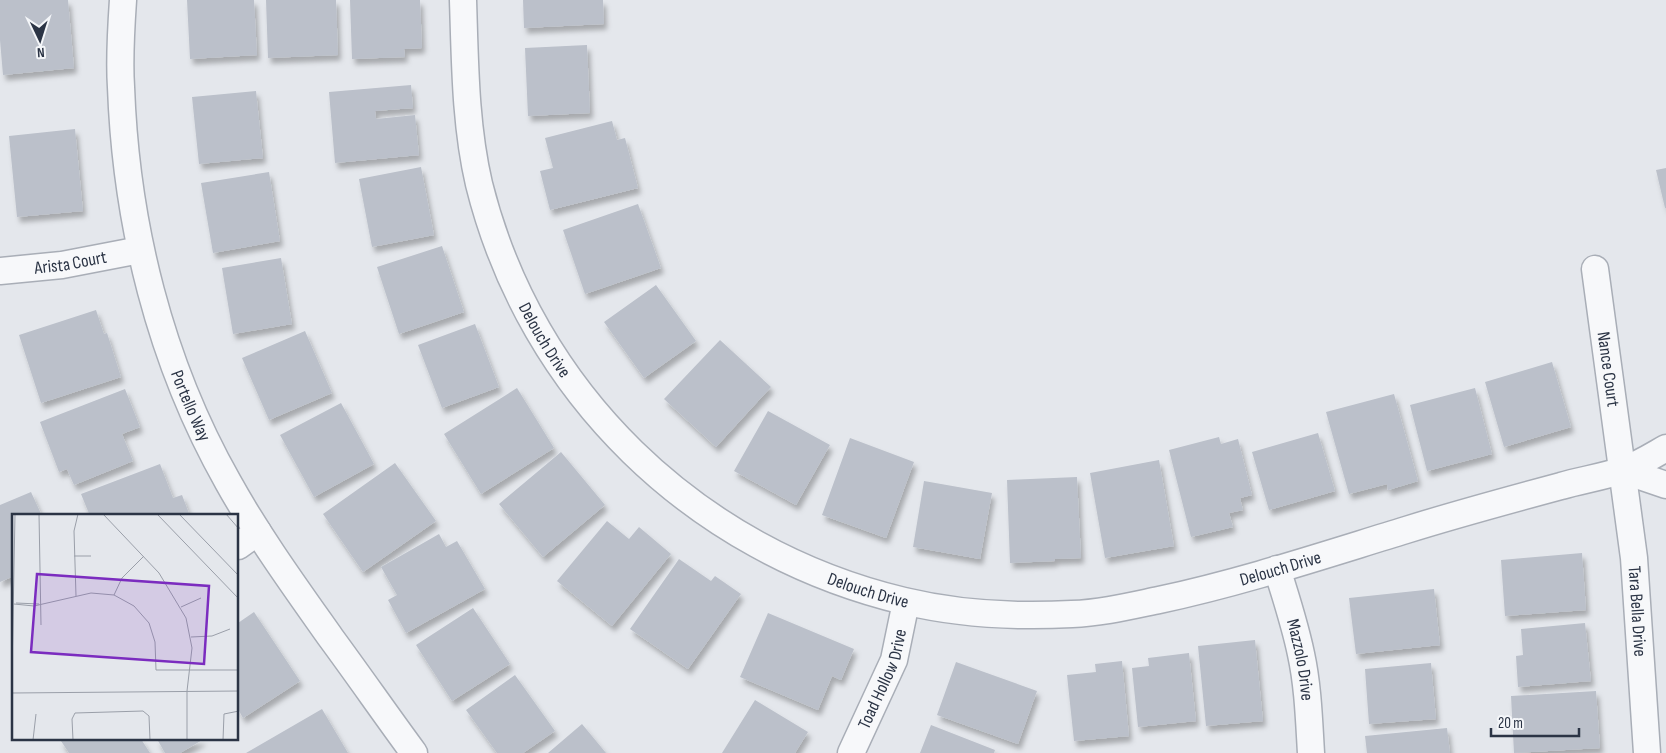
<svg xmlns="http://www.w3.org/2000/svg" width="1666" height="753" font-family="'Sofia Sans Condensed',sans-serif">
<defs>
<filter id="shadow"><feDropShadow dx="3" dy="5.5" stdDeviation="2.5" flood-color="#0004"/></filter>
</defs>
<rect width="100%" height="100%" fill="#e4e7ec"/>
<path fill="#bbc0ca" filter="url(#shadow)" d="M 0,0 L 68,0 L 74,68 L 3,75 L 0,40 Z
M 187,0 L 254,0 L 257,55 L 190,59 Z
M 266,0 L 336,0 L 338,55 L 268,58 Z
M 350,0 L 420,0 L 422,48 L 404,49 L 405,57 L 352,59 Z
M 523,0 L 603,0 L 604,24 L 524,28 Z
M 587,45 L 590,113 L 528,116 L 525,48 Z
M 411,85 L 413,108 L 375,111 L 376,119 L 415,115 L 419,155 L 335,163 L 329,92 Z
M 256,91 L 263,158 L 199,164 L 192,97 Z
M 612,121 L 617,140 L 625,138 L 638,188 L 550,210 L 540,171 L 553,168 L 545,138 Z
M 75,129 L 83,211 L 17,217 L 9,136 Z
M 421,167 L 434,235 L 372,247 L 359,179 Z
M 1666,168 L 1666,208 L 1665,208 L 1656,170 Z
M 269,172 L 280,241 L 213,253 L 201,183 Z
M 638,204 L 661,268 L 585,294 L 563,230 Z
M 442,246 L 464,312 L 399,334 L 377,267 Z
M 281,258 L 292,324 L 233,334 L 222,268 Z
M 656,285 L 696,341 L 644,378 L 604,322 Z
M 96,310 L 104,334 L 107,333 L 121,377 L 41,403 L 19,335 Z
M 475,324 L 499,387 L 442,408 L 418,345 Z
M 305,331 L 332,393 L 269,420 L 242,358 Z
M 720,340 L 771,387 L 716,447 L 664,399 Z
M 1552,362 L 1571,427 L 1504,447 L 1485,382 Z
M 517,388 L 554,448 L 481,494 L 444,434 Z
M 1475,388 L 1492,454 L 1427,471 L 1410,405 Z
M 125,389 L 140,427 L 122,434 L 133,461 L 74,485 L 67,469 L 59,472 L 40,422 Z
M 1394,394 L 1418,481 L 1388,490 L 1387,484 L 1349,494 L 1326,412 Z
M 341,403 L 374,464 L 314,497 L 280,435 Z
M 768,411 L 830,445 L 796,505 L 734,471 Z
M 1318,433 L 1335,491 L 1269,510 L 1252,452 Z
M 1219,437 L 1221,444 L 1238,439 L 1252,495 L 1240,498 L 1243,510 L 1229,513 L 1233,527 L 1191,537 L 1169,450 Z
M 850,438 L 914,462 L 886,538 L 822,515 Z
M 561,452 L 605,505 L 543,557 L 499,504 Z
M 1159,460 L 1174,546 L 1105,558 L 1090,473 Z
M 395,463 L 436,521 L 363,572 L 323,514 Z
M 160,464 L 173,498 L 182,495 L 190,516 L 90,516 L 81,494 Z
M 1077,477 L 1081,558 L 1054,559 L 1055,561 L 1010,563 L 1007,480 Z
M 924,481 L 992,493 L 980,559 L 913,547 Z
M 31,492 L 42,516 L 14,516 L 14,576 L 0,582 L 0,505 Z
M 607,521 L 629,539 L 639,527 L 671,554 L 612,626 L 557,581 Z
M 439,534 L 446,547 L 457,541 L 485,589 L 406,633 L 388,600 L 397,595 L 381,567 Z
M 1582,553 L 1586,610 L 1505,616 L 1501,560 Z
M 679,559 L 711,581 L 715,576 L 741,594 L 688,669 L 630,629 Z
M 1434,589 L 1440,645 L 1356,654 L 1349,598 Z
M 473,608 L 510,664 L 452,701 L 416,645 Z
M 254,612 L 300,681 L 243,718 L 238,709 L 238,623 Z
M 768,613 L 854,649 L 841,680 L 832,676 L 818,710 L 740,677 Z
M 1585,623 L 1591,681 L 1518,687 L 1516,656 L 1523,655 L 1521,629 Z
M 1255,640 L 1263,721 L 1206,726 L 1198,646 Z
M 1189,653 L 1196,721 L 1138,727 L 1132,668 L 1149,666 L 1148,658 Z
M 1122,661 L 1129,736 L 1074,741 L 1067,675 L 1096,672 L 1095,664 Z
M 956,662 L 1037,691 L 1018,744 L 937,715 Z
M 1431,663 L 1436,719 L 1369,724 L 1365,669 Z
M 515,675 L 555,731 L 523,753 L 497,753 L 466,710 Z
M 1596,691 L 1600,748 L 1514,753 L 1511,696 Z
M 755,700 L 808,732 L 795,753 L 722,753 Z
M 322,709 L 348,753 L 246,753 Z
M 582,724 L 606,753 L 548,753 Z
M 931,725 L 995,750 L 994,753 L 920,753 Z
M 1447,728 L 1450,753 L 1367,753 L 1365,736 Z
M 64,739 L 141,739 L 150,753 L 69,753 L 61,741 Z
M 157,739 L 204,739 L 180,753 L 165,753 Z"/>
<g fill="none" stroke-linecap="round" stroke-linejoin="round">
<defs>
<g id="minor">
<path id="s1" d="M 123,0 C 121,29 119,58 121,87 C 126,224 160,362 228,482 C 258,536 295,587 331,638 C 359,676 386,715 414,753"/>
<path id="s2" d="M 463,0 C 465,61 465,124 479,184 C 531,393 695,551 904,601 C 958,614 1016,617 1072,614 C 1101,613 1130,606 1159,600 C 1243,582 1324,555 1406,530 C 1457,514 1509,500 1561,486 C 1581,480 1603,477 1623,470 C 1638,465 1652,456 1666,448"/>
<path id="s3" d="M 1595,269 L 1634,558 L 1647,753"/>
<path id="s4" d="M 0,271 L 62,265 L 140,250"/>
<path d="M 1622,470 L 1666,485"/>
<path d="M 238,546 L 258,532"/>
<path id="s5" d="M 1277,569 C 1286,597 1295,625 1301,654 C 1308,686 1309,720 1311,753"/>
<path id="s6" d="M 851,753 L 894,660 L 906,602"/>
</g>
</defs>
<use href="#minor" stroke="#a9aeb7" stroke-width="29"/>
<use href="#minor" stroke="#f7f8fa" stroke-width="26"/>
</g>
<g text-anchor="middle" stroke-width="4.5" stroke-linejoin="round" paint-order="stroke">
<g font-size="18" fill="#2b3445" stroke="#f4f6f9">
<text dy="6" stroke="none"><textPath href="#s4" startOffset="71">Arista Court</textPath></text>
<text dy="6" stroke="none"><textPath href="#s2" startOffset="355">Delouch Drive</textPath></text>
<text dy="6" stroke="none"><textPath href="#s3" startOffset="101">Nance Court</textPath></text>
<text dy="6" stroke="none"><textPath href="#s1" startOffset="415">Portello Way</textPath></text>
<text dy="6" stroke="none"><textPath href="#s2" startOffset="1194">Delouch Drive</textPath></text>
<text dy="6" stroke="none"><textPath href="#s2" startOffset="774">Delouch Drive</textPath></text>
<text dy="6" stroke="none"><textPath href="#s3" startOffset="345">Tara Bella Drive</textPath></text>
<text dy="6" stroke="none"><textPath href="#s5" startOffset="94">Mazzolo Drive</textPath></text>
<text dy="6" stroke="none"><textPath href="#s6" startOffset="81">Toad Hollow Drive</textPath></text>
</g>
</g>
<g transform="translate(12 514)">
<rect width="226" height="226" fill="#e4e7ec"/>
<path fill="none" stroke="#9a9fa9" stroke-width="1" d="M 27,0 L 29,111M 91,0 L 147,59 L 174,104 L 180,134 L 175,177 L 175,226M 145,0 L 227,85M 167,0 L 227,62M 214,0 L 227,15M 62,42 L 79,42M 102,81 L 110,64 L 132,42M 64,82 L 62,17 L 66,0M 4,89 L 27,90M 2,90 L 22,92 L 79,79 L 102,81 L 122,92 L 137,109 L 143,128 L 144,156 L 227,156M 169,93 L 189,84M 179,123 L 200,122 L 218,115M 0,158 L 3,0M 0,179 L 227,177M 21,226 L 24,200M 61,226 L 60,205 L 63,199 L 131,197 L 137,202 L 138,226M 211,226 L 212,200 L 227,197"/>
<path fill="#7b2cbf" fill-opacity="0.15" stroke="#7b2cbf" stroke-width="2.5" d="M 25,60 L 197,72 L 192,150 L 19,138 Z"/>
<rect width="226" height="226" fill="none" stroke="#2b3445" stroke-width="2.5"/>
</g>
<g transform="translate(40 40) rotate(176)" stroke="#f4f6f9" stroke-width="4" paint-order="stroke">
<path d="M0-4L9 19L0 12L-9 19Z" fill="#2b3445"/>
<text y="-8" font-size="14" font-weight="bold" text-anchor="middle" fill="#2b3445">N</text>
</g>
<path d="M1491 728v8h88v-8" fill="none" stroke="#2b3445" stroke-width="2.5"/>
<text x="1498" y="728" font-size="15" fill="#2b3445" stroke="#f4f6f9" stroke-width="4" paint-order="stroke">20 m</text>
</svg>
